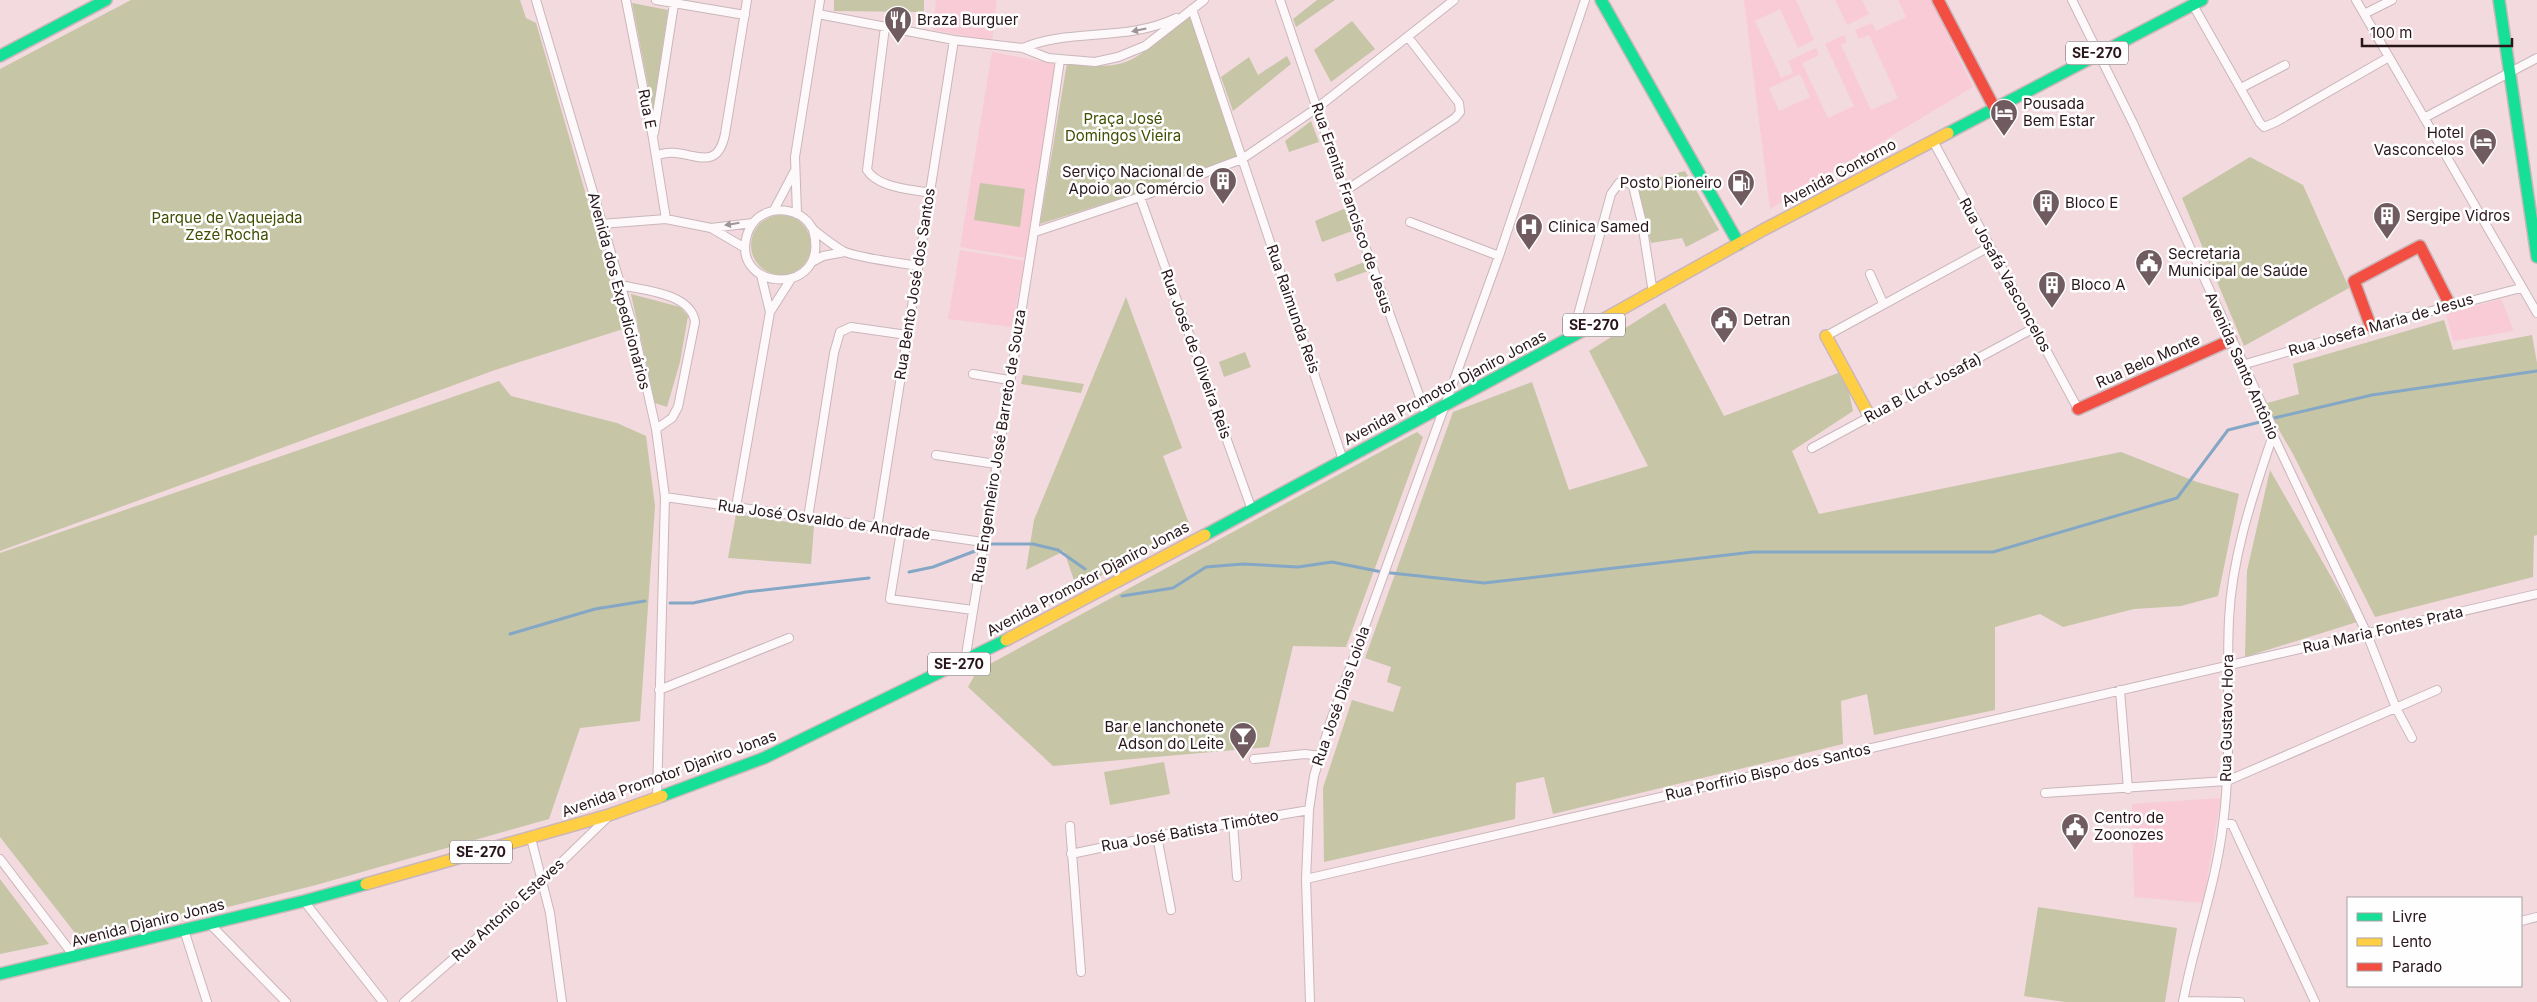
<svg xmlns="http://www.w3.org/2000/svg" width="2537" height="1002" font-family="Inter,sans-serif">
<rect width="100%" height="100%" fill="#f2dadf"/>
<path fill="#f9cbd6" fill-rule="evenodd" d="M 936,0 L 997,0 L 992,41 L 933,30 Z
M 1744,0 L 1796,0 L 1814,40 L 1798,48 L 1780,9 L 1755,21 L 1781,78 L 1793,73 L 1788,61 L 1816,48 L 1819,55 L 1802,63 L 1828,118 L 1854,106 L 1825,44 L 1844,35 L 1847,42 L 1841,45 L 1871,110 L 1898,98 L 1869,35 L 1859,39 L 1855,30 L 1872,23 L 1876,31 L 1906,17 L 1898,0 L 1931,0 L 1973,87 L 1770,209 ZM 1800,74 L 1810,97 L 1779,111 L 1769,88 Z
M 1835,0 L 1862,0 L 1869,14 L 1847,25 Z
M 992,52 L 1056,64 L 1026,258 L 960,247 Z
M 960,250 L 1025,261 L 1012,327 L 948,319 Z
M 2501,299 L 2514,331 L 2453,341 L 2446,314 Z
M 2221,798 L 2203,903 L 2134,897 L 2132,804 Z"/>
<path fill="#c6c5a5" d="M 131,0 L 520,0 L 526,18 L 536,23 L 602,250 L 623,329 L 495,370 L 0,551 L 0,69 Z
M 834,0 L 924,0 L 924,12 L 834,11 Z
M 1317,0 L 1335,0 L 1296,27 L 1293,19 Z
M 632,3 L 668,10 L 653,111 Z
M 1189,12 L 1238,157 L 1138,193 L 1040,224 L 1067,63 C 1086,65 1110,69 1128,61 C 1149,52 1172,27 1189,12 Z
M 1352,21 L 1375,49 L 1331,82 L 1314,50 Z
M 1287,56 L 1291,64 L 1233,111 L 1221,77 L 1249,57 L 1258,75 Z
M 1311,121 L 1319,142 L 1289,152 L 1285,141 Z
M 2250,157 L 2303,185 L 2349,288 L 2244,346 L 2182,198 Z
M 1685,171 L 1719,230 L 1686,247 L 1682,238 L 1651,243 L 1636,183 Z
M 980,183 L 1025,189 L 1020,227 L 974,220 Z
M 1346,208 L 1355,230 L 1322,242 L 1315,221 Z
M751 245a30 30 0 1 1 60 0a30 30 0 1 1-60 0Z
M 1364,262 L 1368,271 L 1337,282 L 1334,274 Z
M 631,294 L 680,307 L 688,316 L 680,362 L 667,407 L 655,403 Z
M 1126,297 L 1182,448 L 1163,456 L 1190,526 L 1077,589 L 1064,551 L 1026,570 L 1034,520 Z
M 1665,303 L 1724,416 L 1838,373 L 1848,387 L 1853,411 L 1792,451 L 1819,514 L 2121,452 L 2197,482 L 2239,494 L 2218,596 L 2181,606 L 2134,609 L 2063,627 L 2040,614 L 1995,627 L 1995,710 L 1874,735 L 1867,694 L 1841,701 L 1843,744 L 1553,814 L 1544,777 L 1516,783 L 1515,819 L 1324,862 L 1323,788 L 1352,700 L 1393,712 L 1401,687 L 1387,682 L 1391,667 L 1365,658 L 1453,412 L 1532,382 L 1569,490 L 1648,466 L 1589,351 Z
M 2444,320 L 2453,350 L 2532,335 L 2537,363 L 2537,535 L 2534,536 L 2533,577 L 2375,617 L 2293,454 L 2264,404 L 2299,394 L 2293,364 Z
M 1245,352 L 1251,367 L 1224,377 L 1219,362 Z
M 1023,375 L 1084,384 L 1081,393 L 1021,384 Z
M 499,381 L 511,396 L 617,423 L 646,436 L 655,506 L 640,721 L 580,728 L 549,819 L 316,885 L 196,915 L 79,938 L 0,837 L 0,553 Z
M 1417,432 L 1423,437 L 1346,647 L 1293,646 L 1269,747 L 1053,766 L 968,687 L 977,671 Z
M 2270,470 L 2357,622 L 2245,657 L 2247,571 Z
M 736,514 L 814,526 L 811,564 L 728,558 Z
M 1164,762 L 1170,794 L 1110,805 L 1104,772 Z
M 0,879 L 49,944 L 0,954 Z
M 2038,907 L 2177,928 L 2165,1002 L 2065,1002 L 2024,996 Z"/>
<g fill="none" stroke-linecap="round" stroke-linejoin="round">
<path stroke="#85a7c6" stroke-width="3" d="M 2274,418 L 2372,395 L 2537,371
M 991,544 L 1033,544 L 1058,550 L 1085,569
M 909,572 L 933,567 L 975,551
M 1122,596 L 1173,588 L 1206,567 L 1243,564 L 1298,567 L 1332,562 L 1382,572 L 1484,583 L 1753,552 L 1993,552 L 2177,498 L 2228,430 L 2264,421
M 670,603 L 693,603 L 746,592 L 869,578
M 510,634 L 595,609 L 645,601"/>
<defs>
<path id="street" d="M 536,0 L 633,327 L 656,429 L 665,497 L 657,797
M 626,0 L 653,138 L 666,219
M 656,0 L 745,15
M 1280,0 L 1345,191 L 1426,414
M 2072,0 L 2133,123 L 2272,426 L 2273,435 L 2367,634 L 2396,708 L 2412,738
M 2356,0 L 2537,313
M 2193,5 L 2260,123 L 2264,127 L 2276,122 L 2389,57
M 1192,9 L 1343,460
M 818,14 L 954,40 L 1023,48 L 1048,58 L 1095,62 L 1118,57 L 1145,46 L 1204,0
M 2364,14 L 2392,0
M 885,27 L 867,170 C 878,188 911,189 930,193
M 1023,48 C 1071,28 1126,42 1176,18
M 2241,88 L 2285,65
M 2424,118 L 2537,58
M 654,133 L 674,4
M 1933,141 L 2078,409
M 656,156 C 684,142 716,180 725,134 L 747,0
M 1345,191 L 1455,118 L 1460,112 L 1459,103 L 1408,37
M 1140,197 L 1252,510
M 774,210 L 794,172
M 797,213 L 795,157 L 820,0
M 1410,222 L 1499,256
M 601,224 L 666,219 L 711,228 L 745,248
M 711,228 L 753,223
M 813,230 C 832,297 730,293 747,235 C 750,225 757,217 766,213 C 780,207 798,211 808,222 C 811,226 812,229 815,231 C 824,238 834,246 843,251 C 857,258 901,263 918,266
M 1035,232 L 1140,197 L 1242,159 L 1317,108 L 1454,0
M 812,262 L 823,256 L 845,252
M 1870,274 L 1883,303
M 761,275 L 770,312
M 620,285 C 643,290 691,293 695,322 L 678,407 L 672,418 L 656,429
M 1826,336 L 1989,247
M 1572,337 L 1611,194 L 1619,183 L 1624,180 L 1633,186 L 1642,223 L 1653,293
M 2242,365 L 2404,318 L 2521,288
M 973,374 L 1009,380
M 1812,448 L 2034,328
M 936,455 L 996,464
M 665,497 L 983,542
M 736,507 L 770,312 L 791,279
M 808,518 L 834,353 L 840,332 L 851,327 L 907,335
M 877,528 L 954,40
M 901,531 L 890,599 L 973,610
M 965,661 C 997,461 1031,260 1060,60
M 659,690 L 789,638
M 2120,690 L 2128,789
M 1254,759 L 1305,754 L 1321,756
M 2045,793 L 2227,781 L 2437,690
M 1233,823 L 1237,877
M 2223,824 L 2232,824 L 2315,1002
M 1070,826 L 1081,972
M 1157,836 L 1171,910
M 531,838 L 550,913 L 562,1002
M 1071,854 L 1157,836 L 1309,810
M 0,859 L 74,956
M 1306,879 L 2537,594
M 304,901 L 383,1002
M 2521,921 L 2537,917
M 209,923 L 286,1002
M 184,930 L 207,1002
M 2183,1001 L 2240,1002
M 404,1002 L 543,880 L 606,819
M 1310,1002 L 1306,879 L 1309,810 L 1314,776 L 1331,720 L 1499,256 L 1585,0
M 2183,1002 C 2194,942 2216,885 2223,824 C 2232,757 2226,687 2229,619 C 2232,555 2253,495 2273,435"/>
<path id="fast" d="M 1601,0 L 1739,244
M 2499,0 L 2537,257
M 0,56 L 106,0
M 1948,133 L 2202,0
M 1205,535 L 1595,324
M 662,796 L 764,758 L 1006,640
M 0,974 L 304,901 L 366,884"/>
<path id="slow" d="M 1595,324 L 1763,230 L 1948,133
M 1826,336 L 1870,417
M 1006,640 L 1205,535
M 366,884 L 609,815 L 662,796"/>
<path id="jam" d="M 1938,0 L 1994,107
M 2371,327 L 2354,281 L 2420,246 L 2450,305
M 2078,409 L 2231,340"/>
</defs>
<use href="#street" stroke="#cab6bb" stroke-width="10"/>
<use href="#fast" stroke="#cab6bb" stroke-width="14"/>
<use href="#slow" stroke="#cab6bb" stroke-width="14"/>
<use href="#jam" stroke="#cab6bb" stroke-width="14"/>
<use href="#street" stroke="#fdf9fa" stroke-width="8"/>
<use href="#fast" stroke="#16e098" stroke-width="11"/>
<use href="#slow" stroke="#ffcf43" stroke-width="11"/>
<use href="#jam" stroke="#f24e42" stroke-width="11"/>
</g>
<defs><path id="oneway-solid" d="M-6-.8H1V-3.2L6.5 0L1 3.2V.8H-6Z" transform="scale(1.25)"/></defs>
<g fill="#9e9396">
<use href="#oneway-solid" transform="translate(1139 30) rotate(168)"/>
<use href="#oneway-solid" transform="translate(732 224) rotate(171)"/>
</g>
<defs>
<symbol id="restaurant-pin" viewBox="-11 -11 22 30"><path d="M0 17L-7.5 6A9.5 9.5 0 1 1 7.5 6Z" fill="#6f5b60" stroke="#fefefe"/><path d="M-5-6h1v4h1v-4h1v4h1v-4h1v5L-1.5 .5V6h-2V.5L-5-1ZM5-6V6H3V1.5H1.5Q1.5-4 5-6Z" fill="#fff"/></symbol>
<symbol id="hotel-pin" viewBox="-11 -11 22 30"><path d="M0 17L-7.5 6A9.5 9.5 0 1 1 7.5 6Z" fill="#6f5b60" stroke="#fefefe"/><path d="M-6-4.5h1.5V1H6V5H4.5V3h-9V5H-6ZM-4 0a1.8 1.8 0 1 1 3.6 0ZM.5 0V-2.5h3Q6-2.5 6 0Z" fill="#fff"/></symbol>
<symbol id="building-pin" viewBox="-11 -11 22 30"><path d="M0 17L-7.5 6A9.5 9.5 0 1 1 7.5 6Z" fill="#6f5b60" stroke="#fefefe"/><path d="M-4-6H4V6H1V3H-1V6H-4ZM-2.5-4.3h1.7v1.8h-1.7ZM.8-4.3h1.7v1.8H.8ZM-2.5-1h1.7V.8h-1.7ZM.8-1h1.7V.8H.8Z" fill="#fff"/></symbol>
<symbol id="fuel-pin" viewBox="-11 -11 22 30"><path d="M0 17L-7.5 6A9.5 9.5 0 1 1 7.5 6Z" fill="#6f5b60" stroke="#fefefe"/><path d="M-5.5-6h7V0h2V4h1.3V-2.5L3-4.5l.8-.8L6-3V5H2.5V1h-1V6h-7ZM-4.2-4.7v3.2H.2V-4.7Z" fill="#fff"/></symbol>
<symbol id="hospital-pin" viewBox="-11 -11 22 30"><path d="M0 17L-7.5 6A9.5 9.5 0 1 1 7.5 6Z" fill="#6f5b60" stroke="#fefefe"/><path d="M-5-5h3v3.5h4V-5h3V5h-3V1.5h-4V5h-3Z" fill="#fff"/></symbol>
<symbol id="civic-pin" viewBox="-11 -11 22 30"><path d="M0 17L-7.5 6A9.5 9.5 0 1 1 7.5 6Z" fill="#6f5b60" stroke="#fefefe"/><path d="M-.6-6.5H3V-4.5H.6V-3L4-1V1h2V6H-6V1h2V-1L-.6-3ZM-1.2 2.5V6h2.4V2.5Z" fill="#fff"/></symbol>
<symbol id="bar-pin" viewBox="-11 -11 22 30"><path d="M0 17L-7.5 6A9.5 9.5 0 1 1 7.5 6Z" fill="#6f5b60" stroke="#fefefe"/><path d="M-6-5H6L.8 .8V4.5H3.5V6h-7V4.5H-.8V.8Z" fill="#fff"/></symbol>
</defs>
<g fill-rule="evenodd">
<use href="#restaurant-pin" x="882" y="4" width="32" height="43"/>
<use href="#hotel-pin" x="1988" y="97" width="32" height="43"/>
<use href="#hotel-pin" x="2467" y="126" width="32" height="43"/>
<use href="#building-pin" x="1207" y="165" width="32" height="43"/>
<use href="#fuel-pin" x="1725" y="167" width="32" height="43"/>
<use href="#building-pin" x="2030" y="187" width="32" height="43"/>
<use href="#building-pin" x="2371" y="200" width="32" height="43"/>
<use href="#hospital-pin" x="1513" y="211" width="32" height="43"/>
<use href="#civic-pin" x="2133" y="247" width="32" height="43"/>
<use href="#building-pin" x="2036" y="269" width="32" height="43"/>
<use href="#civic-pin" x="1708" y="304" width="32" height="43"/>
<use href="#bar-pin" x="1227" y="720" width="32" height="43"/>
<use href="#civic-pin" x="2059" y="811" width="32" height="43"/>
</g>
<g text-anchor="middle" stroke-width="5" stroke-linejoin="round" paint-order="stroke">
<g fill="#fefefe" stroke="#695c5f" stroke-width="1">
<rect x="2066" y="41.5" width="62" height="23" rx="4"/>
<rect x="1563" y="313.5" width="62" height="23" rx="4"/>
<rect x="928" y="652.5" width="62" height="23" rx="4"/>
<rect x="450" y="840.5" width="62" height="23" rx="4"/>
</g>
<g font-size="14" font-weight="bold" fill="#29161b">
<text x="2097" y="58">SE-270</text>
<text x="1594" y="330">SE-270</text>
<text x="959" y="669">SE-270</text>
<text x="481" y="857">SE-270</text>
</g>
<g font-size="15" fill="#29161b" stroke="#fefefe" text-anchor="start">
<text x="917" y="25">Braza Burguer</text>
<text x="2023" y="109">Pousada<tspan x="2023" dy="17">Bem Estar</tspan></text>
<text x="2464" y="138" text-anchor="end">Hotel<tspan x="2464" dy="17">Vasconcelos</tspan></text>
<text x="1204" y="177" text-anchor="end">Serviço Nacional de<tspan x="1204" dy="17">Apoio ao Comércio</tspan></text>
<text x="1722" y="188" text-anchor="end">Posto Pioneiro</text>
<text x="2065" y="208">Bloco E</text>
<text x="2406" y="221">Sergipe Vidros</text>
<text x="1548" y="232">Clinica Samed</text>
<text x="2168" y="259">Secretaria<tspan x="2168" dy="17">Municipal de Saúde</tspan></text>
<text x="2071" y="290">Bloco A</text>
<text x="1743" y="325">Detran</text>
<text x="1224" y="732" text-anchor="end">Bar e lanchonete<tspan x="1224" dy="17">Adson do Leite</tspan></text>
<text x="2094" y="823">Centro de<tspan x="2094" dy="17">Zoonozes</tspan></text>
</g>
<g font-size="15" fill="#29161b" stroke="#fefefe">
<text transform="translate(647 109) rotate(79)" y="5">Rua E</text>
<text transform="translate(1839 173) rotate(-28)" y="5">Avenida Contorno</text>
<text transform="translate(1352 208) rotate(71)" y="5">Rua Erenita Francisco de Jesus</text>
<text transform="translate(2005 275) rotate(61)" y="5">Rua Josafá Vasconcelos</text>
<text transform="translate(915 284) rotate(-81)" y="5">Rua Bento José dos Santos</text>
<text transform="translate(619 291) rotate(75)" y="5">Avenida dos Expedicionários</text>
<text transform="translate(1293 309) rotate(71)" y="5">Rua Raimunda Reis</text>
<text transform="translate(2381 325) rotate(-16)" y="5">Rua Josefa Maria de Jesus</text>
<text transform="translate(1196 354) rotate(70)" y="5">Rua José de Oliveira Reis</text>
<text transform="translate(2148 361) rotate(-24)" y="5">Rua Belo Monte</text>
<text transform="translate(2242 366) rotate(66)" y="5">Avenida Santo Antônio</text>
<text transform="translate(1445 388) rotate(-28)" y="5">Avenida Promotor Djaniro Jonas</text>
<text transform="translate(1923 388) rotate(-28)" y="5">Rua B (Lot Josafa)</text>
<text transform="translate(999 446) rotate(-81)" y="5">Rua Engenheiro José Barreto de Souza</text>
<text transform="translate(824 520) rotate(8)" y="5">Rua José Osvaldo de Andrade</text>
<text transform="translate(1088 579) rotate(-28)" y="5">Avenida Promotor Djaniro Jonas</text>
<text transform="translate(2383 630) rotate(-13)" y="5">Rua Maria Fontes Prata</text>
<text transform="translate(1341 696) rotate(-71)" y="5">Rua José Dias Loiola</text>
<text transform="translate(2227 718) rotate(-89)" y="5">Rua Gustavo Hora</text>
<text transform="translate(1768 772) rotate(-13)" y="5">Rua Porfirio Bispo dos Santos</text>
<text transform="translate(669 774) rotate(-20)" y="5">Avenida Promotor Djaniro Jonas</text>
<text transform="translate(1190 831) rotate(-10)" y="5">Rua José Batista Timóteo</text>
<text transform="translate(508 910) rotate(-42)" y="5">Rua Antonio Esteves</text>
<text transform="translate(148 923) rotate(-14)" y="5">Avenida Djaniro Jonas</text>
</g>
<g font-size="15" fill="#404f02" stroke="#fefefe">
<text x="1123" y="124">Praça José<tspan x="1123" dy="17">Domingos Vieira</tspan></text>
<text x="227" y="223">Parque de Vaquejada<tspan x="227" dy="17">Zezé Rocha</tspan></text>
</g>
</g>
<rect x="2347" y="897" width="175" height="90" fill="#fefefe" stroke="#a9a1a3"/>
<rect x="2357" y="913" width="25" height="8" fill="#16e098" stroke="#a9a1a3"/>
<text x="2392" y="922" font-size="15" fill="#29161b">Livre</text>
<rect x="2357" y="938" width="25" height="8" fill="#ffcf43" stroke="#a9a1a3"/>
<text x="2392" y="947" font-size="15" fill="#29161b">Lento</text>
<rect x="2357" y="963" width="25" height="8" fill="#f24e42" stroke="#a9a1a3"/>
<text x="2392" y="972" font-size="15" fill="#29161b">Parado</text>
<path d="M2362 38v8h150v-8" fill="none" stroke="#29161b" stroke-width="2.5"/>
<text x="2370" y="38" font-size="15" fill="#29161b" stroke="#fefefe" stroke-width="4" paint-order="stroke">100 m</text>
</svg>
